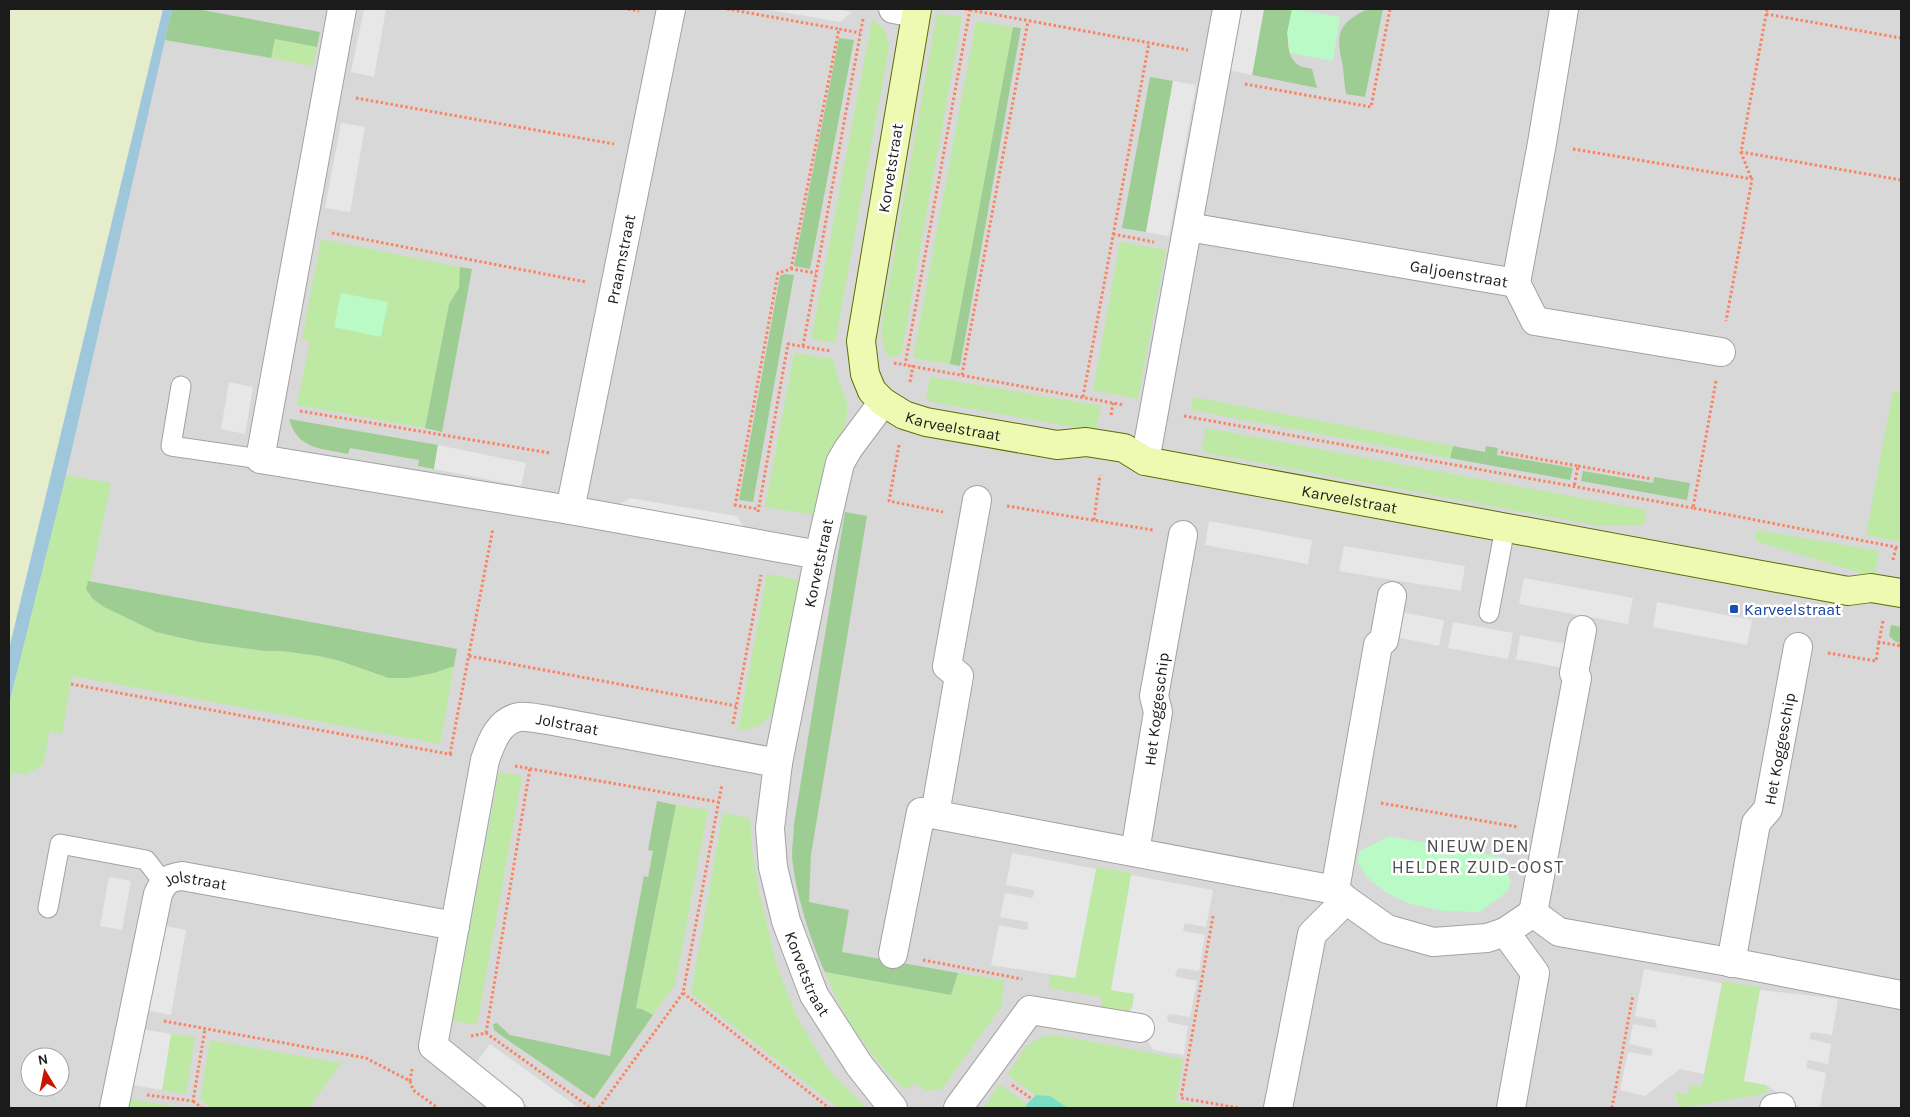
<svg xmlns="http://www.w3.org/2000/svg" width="1910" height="1117" font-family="Karla,sans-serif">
<rect width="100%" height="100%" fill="#edeae0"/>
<path fill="#d9d8d8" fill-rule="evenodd" d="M 168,9 L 1901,9 L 1901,1108 L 9,1108 L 9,669 ZM 30,1057 L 60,1057 L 60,1087 L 30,1087 Z"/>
<path fill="#e6edca" d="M 9,9 L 163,9 L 9,649 Z"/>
<path fill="#bee9a4" d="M 937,13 L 962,17 L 901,355 L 889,357 L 884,349 L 881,328 Z
M 872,20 C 885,26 888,36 889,49 L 835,343 L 811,339 Z
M 976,21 L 1013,27 L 950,364 L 913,358 Z
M 275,39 L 317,47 L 313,66 L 271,58 Z
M 321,239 L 460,267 L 459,288 L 449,304 L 425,428 L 297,405 L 310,341 L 302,339 Z
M 1120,242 L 1166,250 L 1138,399 L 1093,390 Z
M 794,353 L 833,359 L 838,378 L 847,404 L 847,417 L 843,431 L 829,452 L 825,462 L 815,515 L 765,507 Z
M 930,377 L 1101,406 L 1096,431 L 931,402 L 926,399 Z
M 1893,391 L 1901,392 L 1901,542 L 1866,535 Z
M 1193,397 L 1453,446 L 1450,458 L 1191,410 Z
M 1206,428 L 1646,510 L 1644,526 L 1599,526 L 1207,453 L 1202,449 Z
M 66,475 L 111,483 L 90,582 L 88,582 L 104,607 L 156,632 L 199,642 L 265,651 L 281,651 L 319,656 L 408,678 L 434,673 L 454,666 L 440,744 L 72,676 L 62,734 L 50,731 L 43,765 L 25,775 L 12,772 L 9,786 L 9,704 Z
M 1757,530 L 1879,551 L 1874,577 L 1755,541 Z
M 767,574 L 800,580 L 775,706 C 766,726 758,727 738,731 Z
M 499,772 L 522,776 L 477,1025 L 453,1021 Z
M 676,805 L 708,810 L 675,985 L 653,1015 L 643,1009 L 636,1009 Z
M 723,813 L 750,818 L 752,849 L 759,892 L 777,966 L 797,1017 L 829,1070 L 867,1108 L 838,1108 L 691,993 Z
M 1096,867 L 1132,873 L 1111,989 L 1134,994 L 1132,1008 L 1127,1012 L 1101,1011 L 1102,997 L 1049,988 L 1049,975 L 1075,978 Z
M 825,972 L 951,995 L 958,973 L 1004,980 L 1002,1006 L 942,1089 L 927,1091 L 915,1083 L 905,1090 C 869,1055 844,1020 825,972 Z
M 1722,981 L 1761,987 L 1744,1081 L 1766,1085 L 1767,1092 L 1763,1094 L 1682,1108 L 1678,1105 L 1675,1092 L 1688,1095 L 1690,1085 L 1702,1086 Z
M 171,1034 L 195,1037 L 186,1094 L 162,1090 Z
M 1044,1036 L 1062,1036 L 1183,1059 L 1176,1102 L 1210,1108 L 1068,1108 L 1050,1096 L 1036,1095 L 1007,1075 L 1026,1046 Z
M 210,1040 L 341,1063 L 309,1108 L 212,1108 L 200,1099 Z
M 999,1084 L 1027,1104 L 1026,1108 L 984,1108 Z
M 130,1099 L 183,1108 L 128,1108 Z"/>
<path fill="#9ecd93" d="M 172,9 L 197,9 L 320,32 L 317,47 L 275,39 L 271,58 L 165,40 Z
M 1264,9 L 1293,9 C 1289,24 1281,56 1300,66 C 1303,67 1308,68 1312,69 L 1317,88 L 1252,75 Z
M 1367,9 L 1383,9 L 1365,97 L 1346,94 C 1344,83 1344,72 1342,62 C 1335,32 1340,23 1367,9 Z
M 1013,27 L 1021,28 L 960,366 L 950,364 Z
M 839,38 L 854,40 L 810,269 L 794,266 Z
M 1150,77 L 1173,81 L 1146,232 L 1122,228 Z
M 460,267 L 472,269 L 442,432 L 425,428 L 449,304 L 459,288 Z
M 784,274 L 794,275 L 753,502 L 739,500 L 780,276 Z
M 289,419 L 438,445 L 434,469 L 418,466 L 419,460 L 350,448 L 348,454 C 321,448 298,450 289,419 Z
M 1453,446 L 1485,452 L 1486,446 L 1498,448 L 1497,455 L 1573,468 L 1570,480 L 1450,458 Z
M 1583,471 L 1653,483 L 1654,477 L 1690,483 L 1687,500 L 1581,481 Z
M 845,512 L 867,516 L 811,855 L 809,902 L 849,910 L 842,952 L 958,973 L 951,995 L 825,972 C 811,943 794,888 792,855 C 792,845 794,834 794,824 Z
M 88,581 L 457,649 L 454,666 L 434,673 L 408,678 L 389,678 L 340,661 L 319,656 L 281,651 L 265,651 L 199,642 L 156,632 L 104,607 L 93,599 L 86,589 Z
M 1891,625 L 1901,627 L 1901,643 L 1896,642 L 1889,636 Z
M 657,801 L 676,805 L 636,1008 L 642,1009 L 653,1015 L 594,1099 L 499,1034 L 494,1030 L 493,1024 L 497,1023 L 510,1035 L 610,1056 L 644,876 L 648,877 L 653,851 L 648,850 Z"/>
<path fill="#bafac6" d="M 1292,9 L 1340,17 L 1333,61 L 1290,53 L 1287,33 Z
M 341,293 L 388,302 L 381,337 L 334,327 Z
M 1389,836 L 1500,857 L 1511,881 L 1508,891 L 1480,912 L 1444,911 L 1410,904 L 1387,893 L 1367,877 L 1357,861 L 1360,851 Z"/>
<path fill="#7bdec3" d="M 1036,1095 L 1050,1096 L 1068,1108 L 1026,1108 L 1027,1104 Z"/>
<path fill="#e7e7e7" d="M 364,9 L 386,9 L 374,77 L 351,72 Z
M 765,9 L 835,9 L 852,12 L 840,22 Z
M 1239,9 L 1264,9 L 1252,75 L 1228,70 Z
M 1173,81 L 1196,85 L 1169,236 L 1146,232 Z
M 341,123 L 365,127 L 350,212 L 325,208 Z
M 229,382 L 253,387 L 245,434 L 221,429 Z
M 438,445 L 526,463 L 521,486 L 434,469 Z
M 630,498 L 737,516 L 746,530 L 616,507 Z
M 1209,521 L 1312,540 L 1308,564 L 1205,545 Z
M 1344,546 L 1465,566 L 1461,591 L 1339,571 Z
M 1524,578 L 1633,598 L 1628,624 L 1519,604 Z
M 1657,602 L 1752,620 L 1747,645 L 1653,627 Z
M 1395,611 L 1444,620 L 1439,646 L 1391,636 Z
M 1453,622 L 1513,633 L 1508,659 L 1448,648 Z
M 1520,635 L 1572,645 L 1568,669 L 1516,659 Z
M 1012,853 L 1096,869 L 1075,978 L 991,965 L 999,925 L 1025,930 L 1028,929 L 1028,922 L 1000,917 L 1005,893 L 1031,898 L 1033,897 L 1034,892 L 1033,890 L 1006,885 Z
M 1131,875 L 1213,890 L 1206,927 L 1185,923 L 1183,929 L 1184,931 L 1205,935 L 1199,971 L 1178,968 L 1175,975 L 1177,977 L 1197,981 L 1190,1017 L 1170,1014 L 1167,1015 L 1168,1022 L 1188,1026 L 1184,1055 L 1153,1050 L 1130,1010 L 1132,1008 L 1134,994 L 1111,990 Z
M 109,877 L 131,881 L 122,930 L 100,926 Z
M 160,925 L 186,930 L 171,1015 L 145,1010 Z
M 1644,969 L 1722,983 L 1704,1074 L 1680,1069 L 1645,1096 L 1620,1090 L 1628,1052 L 1652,1056 L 1652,1049 L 1629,1044 L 1633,1024 L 1654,1028 L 1657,1027 L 1655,1020 L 1635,1016 Z
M 1760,990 L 1838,999 L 1832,1035 L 1813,1032 L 1811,1033 L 1809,1039 L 1831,1044 L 1828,1064 L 1808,1060 L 1806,1068 L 1826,1073 L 1820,1108 L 1799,1107 L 1766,1085 L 1744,1081 Z
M 142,1029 L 171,1034 L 162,1090 L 132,1085 Z
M 490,1044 L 579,1108 L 530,1108 L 474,1066 Z"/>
<path fill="#9fc7dc" d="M 163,9 L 172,9 L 66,475 L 9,704 L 9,649 Z"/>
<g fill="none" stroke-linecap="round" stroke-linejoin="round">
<defs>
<path id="lane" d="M 181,386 L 171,446 L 260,459
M 1489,613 L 1505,528
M 48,908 L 60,844 L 146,860 L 163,882"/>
<g id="street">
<path d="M 342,9 L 260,459 L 570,510 L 819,555"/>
<path d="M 893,9 L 916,13"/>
<path id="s1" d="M 1188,227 L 1516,283 L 1542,143 L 1564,9"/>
<path d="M 1516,283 L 1535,321 L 1721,352"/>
<path id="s2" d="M 883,402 L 848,449 L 840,463 L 819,555 L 778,763 L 770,828 L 773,867 L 786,921 L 814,995 L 859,1065 L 893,1108"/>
<path d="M 1145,461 L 1227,9"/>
<path id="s3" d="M 570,510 L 671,9"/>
<path d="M 935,814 L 959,676 L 947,666 L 977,500"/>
<path d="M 1135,852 L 1158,712 L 1154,696 L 1183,535"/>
<path d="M 1335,890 L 1378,645 L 1384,640 L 1392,596"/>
<path d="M 1533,913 L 1577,678 L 1574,673 L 1582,630"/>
<path d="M 1505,932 L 1533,913 L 1559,932 L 1746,965 L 1901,995"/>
<path d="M 893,954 L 921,812 L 1335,890 L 1346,900"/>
<path id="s4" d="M 1731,963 L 1756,823 L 1768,809 L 1798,647"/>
<path id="s5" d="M 114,1108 L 158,894 C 164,881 168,878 182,876 L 455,926"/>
<path id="s6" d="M 510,1108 L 433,1046 L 485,760 C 491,743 498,721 519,717 C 527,716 539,719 548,720 L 778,763"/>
<path d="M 958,1108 L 1030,1010 L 1140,1028"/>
<path d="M 1278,1108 L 1312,934 L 1346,900 L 1387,929 L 1433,942 L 1487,938 L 1505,932 L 1535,973 L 1511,1108"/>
<path d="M 1774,1108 L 1781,1107"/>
</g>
<g id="secondary">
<path id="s7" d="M 917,9 L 861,341 L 865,374 L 872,391 L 883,402 L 904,415 L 926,422 L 1057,445 L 1086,442 L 1124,448 L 1145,461 L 1848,591 L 1871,588 L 1901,593"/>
</g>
</defs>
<use href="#lane" stroke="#a2a2a2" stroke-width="21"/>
<use href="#street" stroke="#a2a2a2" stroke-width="30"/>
<use href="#secondary" stroke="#587003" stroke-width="30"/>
<path stroke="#fb8362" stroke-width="3" stroke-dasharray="2.5 2.5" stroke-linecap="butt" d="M 628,9 L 639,11
M 727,9 L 839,29
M 965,9 L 1188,50
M 970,9 L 905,365 L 1124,405
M 1767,9 L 1741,152 L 1901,180
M 1766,14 L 1901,38
M 1245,84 L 1371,107 L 1390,9
M 356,98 L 614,144
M 1573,149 L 1752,179 L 1726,321
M 1741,152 L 1751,178
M 332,233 L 586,282
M 1113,234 L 1154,242
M 791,269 L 839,29 L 860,33
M 803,346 L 863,19
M 894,363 L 905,365
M 962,375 L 1028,21
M 1716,381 L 1693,508 L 1901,548
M 910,382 L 913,365
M 1083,397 L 1149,43
M 300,411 L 550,453
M 1111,415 L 1113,403
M 1184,416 L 1693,508
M 899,445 L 889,501 L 943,512
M 1501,452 L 1578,466 L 1574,487
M 1578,466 L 1652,479
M 734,505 L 758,509
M 735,506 L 778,273 L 791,269 L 816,273
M 1007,506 L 1153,530
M 758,512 L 788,344 L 831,351
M 1094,520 L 1100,475
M 1893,560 L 1896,547
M 1883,621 L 1879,642 L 1901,646
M 1828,653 L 1876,661 L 1879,642
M 469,656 L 736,706
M 71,684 L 454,755
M 733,724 L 761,575
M 450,754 L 493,528
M 515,766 L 718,802
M 1381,803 L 1518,827
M 1213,916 L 1181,1098 L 1239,1108
M 923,960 L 1022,979
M 683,993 L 829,1108
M 164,1021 L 366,1058 L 410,1081 L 412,1069
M 486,1033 L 530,768
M 471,1036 L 486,1033 L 591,1108
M 410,1081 L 413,1090 L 438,1108
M 1012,1085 L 1032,1099
M 147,1095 L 193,1101 L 205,1029
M 193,1101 L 202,1108
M 599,1108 L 683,993 L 722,784
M 1612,1108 L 1633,995"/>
<use href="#lane" stroke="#fff" stroke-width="19"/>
<use href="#street" stroke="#fff" stroke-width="28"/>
<use href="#secondary" stroke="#eefab1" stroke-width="28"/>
</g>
<rect fill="#1a4fb4" stroke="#fff" stroke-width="2" x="1729" y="604" width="10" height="10" rx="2.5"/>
<g text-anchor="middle" stroke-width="5" stroke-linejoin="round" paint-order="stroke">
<g font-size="16" fill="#1b1b1b" stroke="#fff">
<text transform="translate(890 168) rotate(-81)" y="6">Korvetstraat</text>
<text dy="6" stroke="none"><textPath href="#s3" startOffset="256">Praamstraat</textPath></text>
<text dy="6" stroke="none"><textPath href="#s1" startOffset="275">Galjoenstraat</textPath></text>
<text dy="6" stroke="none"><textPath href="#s7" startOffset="479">Karveelstraat</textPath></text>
<text dy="6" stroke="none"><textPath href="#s7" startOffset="885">Karveelstraat</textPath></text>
<text transform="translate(818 563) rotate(-78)" y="6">Korvetstraat</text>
<text transform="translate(1156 709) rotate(-83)" y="6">Het Koggeschip</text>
<text dy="6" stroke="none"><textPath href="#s6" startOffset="496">Jolstraat</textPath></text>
<text dy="6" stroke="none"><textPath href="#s4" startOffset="222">Het Koggeschip</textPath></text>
<text dy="6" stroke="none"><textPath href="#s5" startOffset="264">Jolstraat</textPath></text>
<text dy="6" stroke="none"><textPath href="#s2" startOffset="598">Korvetstraat</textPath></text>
</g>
<g font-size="16" fill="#164399" stroke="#fff" text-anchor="start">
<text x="1744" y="615">Karveelstraat</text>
</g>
<g font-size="18" letter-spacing="1" fill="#4e4e4e" stroke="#fff">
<text x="1478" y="852">NIEUW DEN<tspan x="1478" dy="21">HELDER ZUID-OOST</tspan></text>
</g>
</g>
<rect width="1910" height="1117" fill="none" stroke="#1b1b1b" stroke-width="20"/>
<g transform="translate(45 1072) rotate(350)"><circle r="24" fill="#ffffff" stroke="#a4a4a4"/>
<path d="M0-4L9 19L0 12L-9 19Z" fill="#c51600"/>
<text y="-8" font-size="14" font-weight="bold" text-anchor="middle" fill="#1b1b1b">N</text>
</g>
</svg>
